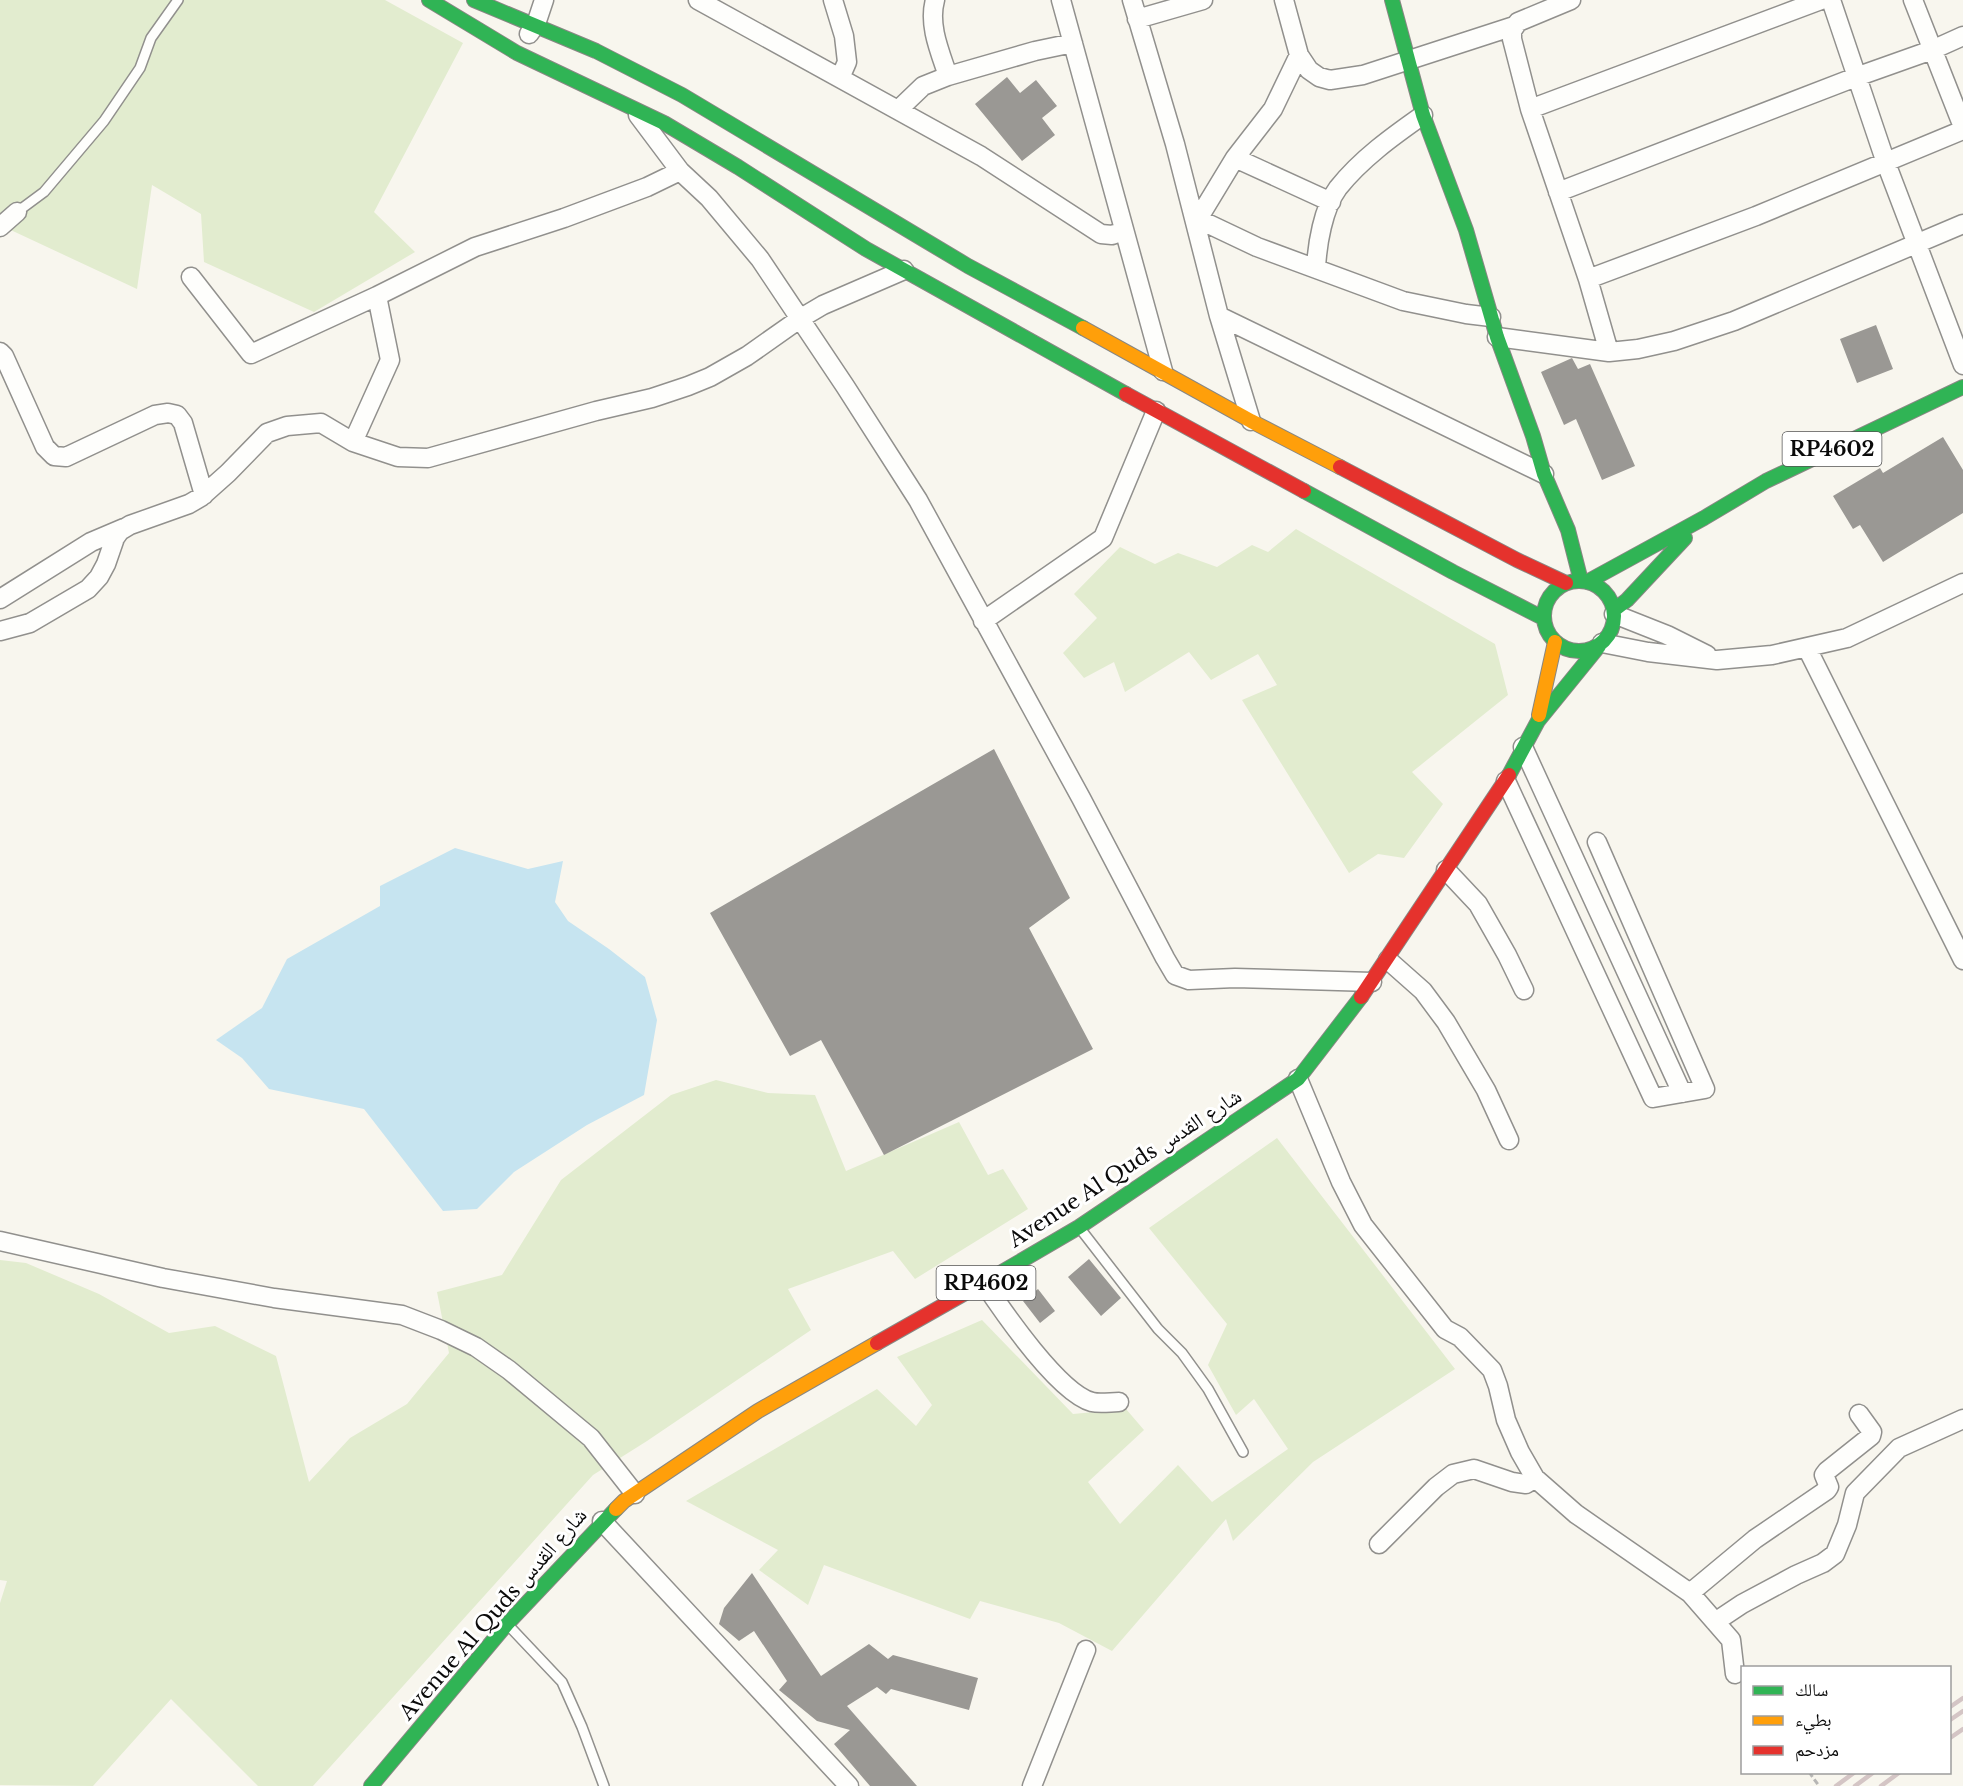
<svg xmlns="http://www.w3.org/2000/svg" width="1963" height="1786" font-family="'Libre Baskerville','Noto Naskh Arabic',serif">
<rect width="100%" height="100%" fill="#f8f6ee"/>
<path fill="#e2eccf" d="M 0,0 L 385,0 L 463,43 L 374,212 L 415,252 L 314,312 L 204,262 L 201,214 L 152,185 L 137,289 L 0,225 Z
M 1296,529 L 1495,644 L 1508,695 L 1412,772 L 1443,804 L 1404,858 L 1378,854 L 1349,873 L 1242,700 L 1277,685 L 1258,654 L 1211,680 L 1189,652 L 1125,692 L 1114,662 L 1084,678 L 1063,653 L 1097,618 L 1074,594 L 1120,547 L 1155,564 L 1178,553 L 1217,567 L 1252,545 L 1268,552 Z
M 716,1080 L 768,1093 L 815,1095 L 846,1171 L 959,1122 L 988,1175 L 1003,1169 L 1028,1209 L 915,1279 L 893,1251 L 788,1289 L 811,1330 L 647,1441 L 593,1475 L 313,1786 L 258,1786 L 171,1699 L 93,1786 L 0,1785 L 0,1603 L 7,1581 L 0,1580 L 0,1260 L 26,1263 L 99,1294 L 169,1333 L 215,1326 L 276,1356 L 309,1482 L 350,1438 L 407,1404 L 449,1353 L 437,1292 L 502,1275 L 561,1180 L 671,1095 Z
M 1277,1138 L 1455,1369 L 1313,1462 L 1233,1541 L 1226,1519 L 1112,1651 L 1059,1623 L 980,1601 L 970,1619 L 824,1565 L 808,1605 L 759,1570 L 778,1550 L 686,1501 L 877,1389 L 916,1426 L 932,1405 L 897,1357 L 982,1320 L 1073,1414 L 1126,1409 L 1144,1430 L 1088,1482 L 1120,1524 L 1178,1465 L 1212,1502 L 1288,1449 L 1254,1399 L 1236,1415 L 1208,1365 L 1227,1324 L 1149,1228 Z"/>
<path fill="#c6e4f0" d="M 455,848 L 528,869 L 563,861 L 555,902 L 568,921 L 609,949 L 645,977 L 657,1020 L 644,1095 L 587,1125 L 514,1172 L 477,1209 L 443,1211 L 364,1109 L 269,1089 L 242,1058 L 216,1040 L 262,1008 L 287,959 L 380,906 L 380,886 Z"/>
<path fill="#9a9894" d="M 1007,77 L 1020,93 L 1036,80 L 1057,106 L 1042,118 L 1055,135 L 1022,161 L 975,104 Z
M 1876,325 L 1893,369 L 1857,383 L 1840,339 Z
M 1572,358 L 1578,369 L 1590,364 L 1635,466 L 1602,480 L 1576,419 L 1564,425 L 1541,372 Z
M 1943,437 L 1963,470 L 1963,513 L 1883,562 L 1860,525 L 1853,529 L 1833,496 L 1880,468 L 1883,473 Z
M 994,749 L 1070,898 L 1029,928 L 1093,1049 L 884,1155 L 821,1040 L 790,1056 L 710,913 Z
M 1089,1259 L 1121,1298 L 1101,1316 L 1068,1277 Z
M 1038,1289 L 1055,1311 L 1040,1323 L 1023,1301 Z
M 752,1573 L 821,1676 L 869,1644 L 888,1659 L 893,1655 L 978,1678 L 969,1710 L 891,1689 L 886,1694 L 877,1687 L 847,1706 L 917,1786 L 870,1786 L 834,1744 L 850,1730 L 817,1721 L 779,1690 L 787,1681 L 754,1631 L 739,1641 L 719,1624 L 724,1608 Z"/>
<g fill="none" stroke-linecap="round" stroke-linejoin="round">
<defs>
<path id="lane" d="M 17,212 L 44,192 L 104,121 L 140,68 L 151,38 L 178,0
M 1082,1231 L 1158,1329 L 1182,1353 L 1208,1389 L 1243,1452
M 511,1628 L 562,1682 L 582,1727 L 604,1786"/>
<path id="street" d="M 698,0 L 981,156 L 1101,234 L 1112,235 L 1124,231
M 833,0 L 844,36 L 847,62 L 840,78
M 935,0 C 928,25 940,52 948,76 L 1035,51 L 1073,43
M 1061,0 L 1163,371
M 1132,0 L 1175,144 L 1219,316 L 1251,421
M 1284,0 L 1299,55 L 1309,70 L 1319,77 L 1330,80 L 1363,75 L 1514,26
M 1571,0 L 1518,22 L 1512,31 L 1512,39 L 1530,109 L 1588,279 L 1609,352
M 1831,0 L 1886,163 L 1963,365
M 1913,0 L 1963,127
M 1137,19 L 1203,0
M 529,34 L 536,24 L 544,0
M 1530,109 L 1821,0
M 898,110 L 923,86 L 948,76
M 638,115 L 680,171 L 709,198 L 760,259 L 845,386 L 918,500 L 1081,798 L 1165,958 L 1175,975 L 1189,980 L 1235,978 L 1372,982
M 1235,158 L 1331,202
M 1558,192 L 1856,77 L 1932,50 L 1963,36
M 1198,219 L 1235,158 L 1273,109 L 1299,55
M 1195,220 L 1198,219 L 1257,247 L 1403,301 L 1466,314 L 1491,317
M 0,227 L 17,212
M 1316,269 C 1317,245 1323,208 1338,188 C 1361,159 1393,136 1423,115
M 191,277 L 251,354 L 377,296 L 475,247 L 564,218 L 647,187 L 680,171
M 1588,279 L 1756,216 L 1963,130
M 1219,316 L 1544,474
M 1497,337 L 1609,352 L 1638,349 L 1674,341 L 1734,321 L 1963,224
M 0,352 L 4,356 L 45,447 L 54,456 L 66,457 L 155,415 L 168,413 L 177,415 L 183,423 L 204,495
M 353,442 L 390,360 L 377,296
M 0,599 L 91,542 L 124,528
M 1614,614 L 1667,635 L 1707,655
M 983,621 L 1103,538 L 1156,411
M 0,631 L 30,623 L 88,589 L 99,577 L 106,564 L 115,538 L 120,531 L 130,525 L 189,504 L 201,497 L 228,473 L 267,433 L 287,426 L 321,423 L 353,442 L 398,457 L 428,458 L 596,411 L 652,398 L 688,386 L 710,377 L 747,356 L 801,318 L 823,305 L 904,270
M 1602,643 L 1648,652 L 1717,660 L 1772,655 L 1847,638 L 1963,583
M 1807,648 L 1963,960
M 1523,747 L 1682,1093
M 1506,781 L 1653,1098 L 1705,1089 L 1597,842
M 1446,870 L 1478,904 L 1507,955 L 1524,990
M 1388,960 L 1423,991 L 1446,1022 L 1486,1090 L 1509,1140
M 1298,1079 L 1341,1182 L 1363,1225 L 1445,1329 L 1460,1337 L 1492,1370 L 1498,1386 L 1506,1420 L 1520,1452 L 1535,1478 L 1576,1514 L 1690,1593 L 1731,1640 L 1735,1674
M 0,1241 L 163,1278 L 274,1298 L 402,1315 L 441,1330 L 476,1347 L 509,1370 L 591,1438 L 635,1494
M 984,1283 C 1004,1313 1059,1393 1092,1402 C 1100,1404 1111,1402 1119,1402
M 602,1521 L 849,1786
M 1379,1544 L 1436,1487 L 1453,1474 L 1474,1469 L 1512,1482 L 1526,1484 L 1535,1478
M 1690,1593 L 1755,1539 L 1827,1490 L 1829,1487 L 1824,1475 L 1827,1471 L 1871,1436 L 1872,1432 L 1859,1414
M 1715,1622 L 1742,1604 L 1796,1575 L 1823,1563 L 1835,1554 L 1847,1525 L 1855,1493 L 1899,1448 L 1963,1419
M 1032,1786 L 1086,1650"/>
<path id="fast" d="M 429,0 L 517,53 L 664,123 L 738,167 L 866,249 L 1126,394
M 474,0 L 596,51 L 682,95 L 968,266 L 1083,328
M 1392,0 L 1423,115 L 1466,230 L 1497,337 L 1533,436 L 1544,474 L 1568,530 L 1581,581
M 1304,491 L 1453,572 L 1543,618
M1544 616a35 35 0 1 1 70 0a35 35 0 1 1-70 0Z
M 1587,582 L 1704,518 L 1766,481 L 1963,387
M 1614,610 L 1627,600 L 1685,538
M 1509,775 L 1538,721 L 1599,646
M 997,1275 L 1079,1227 L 1298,1079 L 1361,997
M 371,1786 L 507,1624 L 616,1509"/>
<path id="slow" d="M 1083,328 L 1251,421 L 1340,467
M 1539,715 L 1555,642
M 616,1509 L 624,1501 L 758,1411 L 877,1343"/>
<path id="jam" d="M 1126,394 L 1304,491
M 1340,467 L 1517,560 L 1566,583
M 1361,997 L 1509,775
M 877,1343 L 997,1275"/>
</defs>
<use href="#lane" stroke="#91908d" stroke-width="12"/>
<use href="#street" stroke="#91908d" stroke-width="21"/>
<use href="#fast" stroke="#888783" stroke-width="16"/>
<use href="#slow" stroke="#888783" stroke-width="16"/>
<use href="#jam" stroke="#888783" stroke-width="16"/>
<path stroke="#b7b6b5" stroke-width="3" stroke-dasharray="6 3" stroke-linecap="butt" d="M 1809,1772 L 1819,1786"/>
<use href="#lane" stroke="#fefefc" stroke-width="9"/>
<use href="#street" stroke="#fefefc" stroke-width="18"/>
<use href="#fast" stroke="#30b455" stroke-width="14"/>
<use href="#slow" stroke="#ff9f0a" stroke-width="14"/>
<use href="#jam" stroke="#e5322d" stroke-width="14"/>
<path stroke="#d4c5c5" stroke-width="4.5" d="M 1950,1707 L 1963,1698
M 1950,1720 L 1963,1711
M 1950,1738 L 1963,1729
M 1836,1786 L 1855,1772
M 1855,1786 L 1874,1772
M 1881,1786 L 1900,1772"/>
</g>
<g text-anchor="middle" stroke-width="6" stroke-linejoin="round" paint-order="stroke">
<g fill="#fff" stroke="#545454" stroke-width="1.5">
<rect x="1782.5" y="432" width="99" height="34" rx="4.5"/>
<rect x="936.5" y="1266" width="99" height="34" rx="4.5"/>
</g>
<g font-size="20" font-weight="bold" fill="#0a0a0a">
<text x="1832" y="456">RP4602</text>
<text x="986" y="1290">RP4602</text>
</g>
<g font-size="21" fill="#0a0a0a" stroke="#fff">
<text transform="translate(1125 1168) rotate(-33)" y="7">Avenue Al Quds شارع القدس</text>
<text transform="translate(493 1614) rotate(-49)" y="7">Avenue Al Quds شارع القدس</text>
</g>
</g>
<rect x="1741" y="1666" width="210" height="108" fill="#ffffff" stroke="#9d9d9d" stroke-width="1.5"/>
<rect x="1753" y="1686" width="30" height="9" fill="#30b455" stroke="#9d9d9d" stroke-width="1.5"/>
<text x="1795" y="1696" font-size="18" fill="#0a0a0a">سالك</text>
<rect x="1753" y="1716" width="30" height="9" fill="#ff9f0a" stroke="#9d9d9d" stroke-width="1.5"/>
<text x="1795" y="1726" font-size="18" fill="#0a0a0a">بطيء</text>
<rect x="1753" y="1746" width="30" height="9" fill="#e5322d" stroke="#9d9d9d" stroke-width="1.5"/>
<text x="1795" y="1756" font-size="18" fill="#0a0a0a">مزدحم</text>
</svg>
